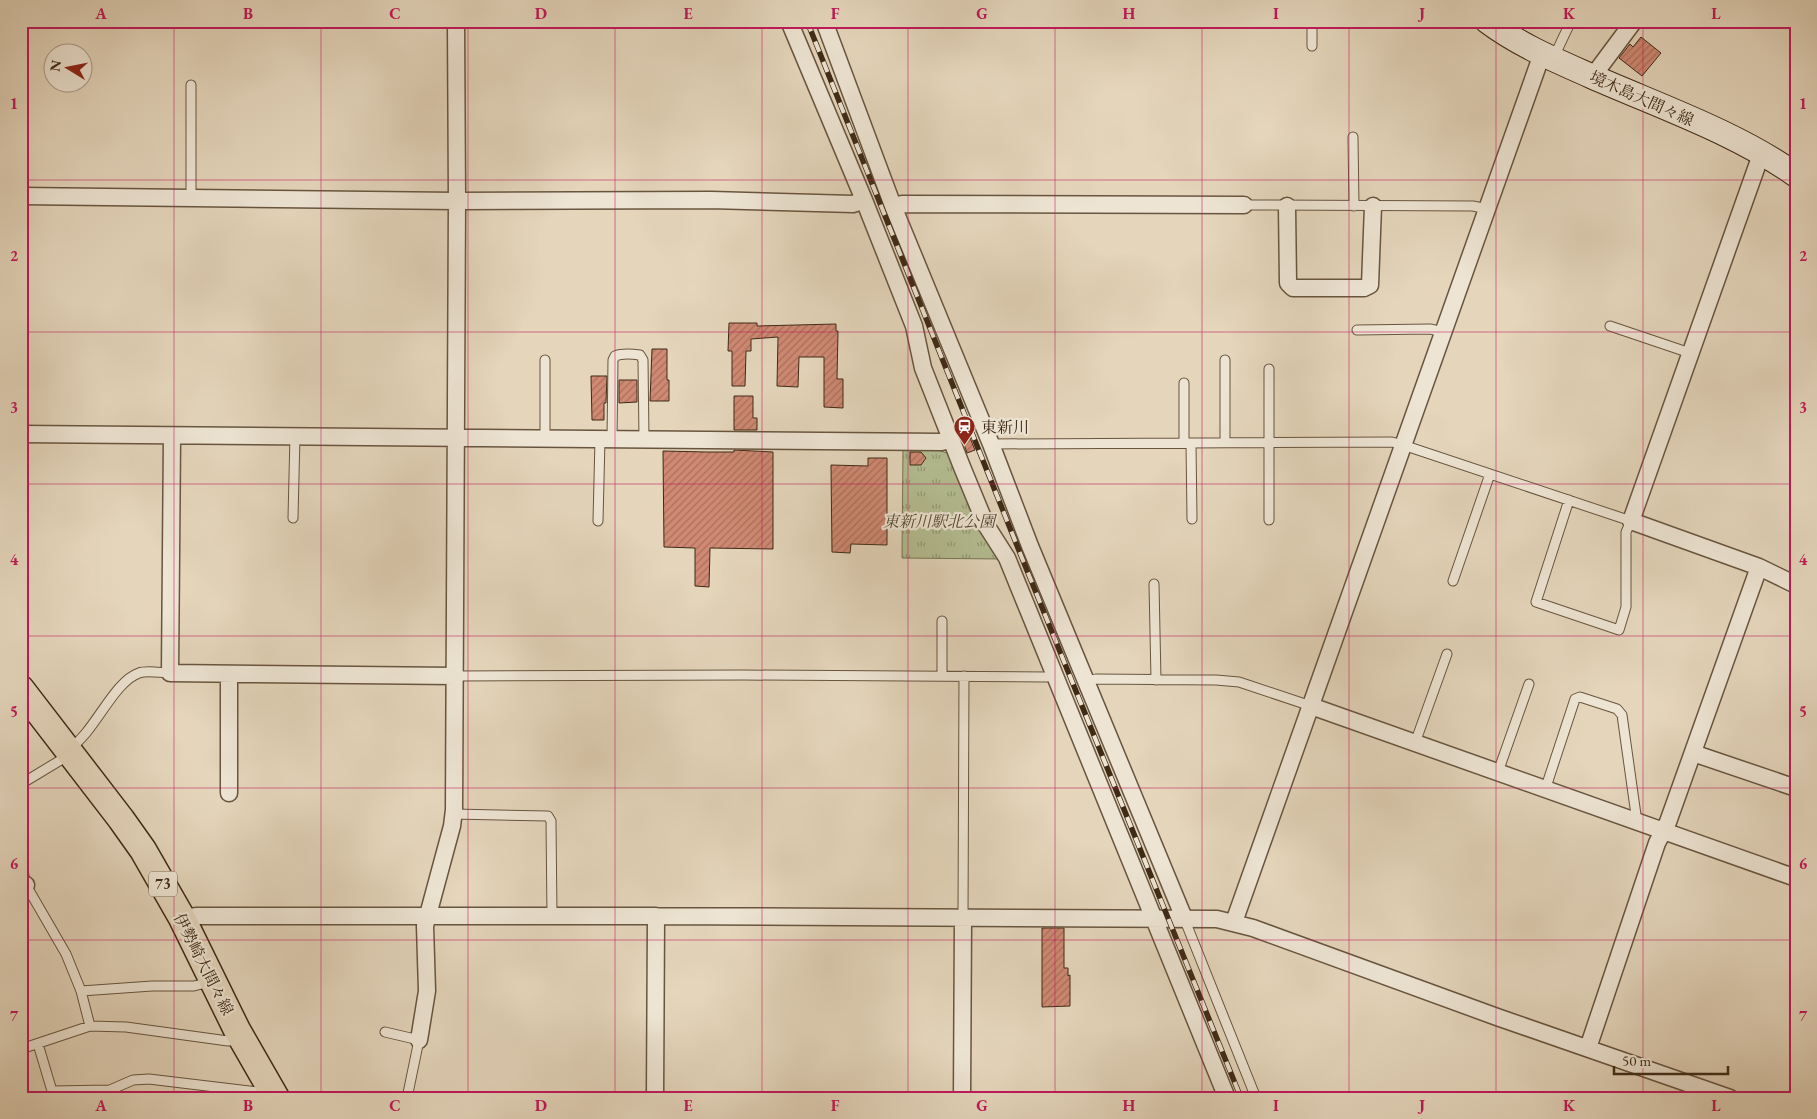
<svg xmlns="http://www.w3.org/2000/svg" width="1817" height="1119" font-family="'EB Garamond','Noto Serif JP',serif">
<defs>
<pattern id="grass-tufts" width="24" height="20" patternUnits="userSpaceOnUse" patternTransform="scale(1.25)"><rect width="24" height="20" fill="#b3bd91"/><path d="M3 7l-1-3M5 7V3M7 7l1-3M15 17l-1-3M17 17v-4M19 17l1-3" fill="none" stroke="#939a75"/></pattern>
<pattern id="building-hatch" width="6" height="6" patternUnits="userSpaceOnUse" patternTransform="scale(1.25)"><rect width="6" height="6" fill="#d08973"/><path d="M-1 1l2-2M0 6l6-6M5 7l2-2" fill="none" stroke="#aa705d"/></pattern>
</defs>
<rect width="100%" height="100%" fill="#e4d5bb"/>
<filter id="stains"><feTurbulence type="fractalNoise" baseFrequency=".004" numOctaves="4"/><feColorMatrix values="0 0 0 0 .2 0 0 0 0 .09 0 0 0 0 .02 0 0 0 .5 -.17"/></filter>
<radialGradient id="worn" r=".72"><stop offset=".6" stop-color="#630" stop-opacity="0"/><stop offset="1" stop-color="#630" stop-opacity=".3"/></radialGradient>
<path fill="url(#grass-tufts)" stroke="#797454" d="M 903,447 L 935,449 L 950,454 L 1002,559 L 902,558 Z"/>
<path fill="url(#building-hatch)" stroke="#3f2a16" d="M 1641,37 L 1661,53 L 1642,76 L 1619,58 L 1630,44 L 1633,47 Z
M 729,323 L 757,323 L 757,326 L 836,324 L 836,331 L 838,331 L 837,379 L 843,379 L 843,408 L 824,407 L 824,357 L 799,357 L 798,387 L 777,386 L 778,337 L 751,339 L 751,351 L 746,351 L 745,386 L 732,386 L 732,351 L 728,351 Z
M 652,349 L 667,349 L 667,380 L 669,380 L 669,401 L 650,401 Z
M 591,376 L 607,376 L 606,403 L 604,403 L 604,420 L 592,420 Z
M 619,380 L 637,380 L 637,402 L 619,403 Z
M 734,396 L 753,396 L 753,418 L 757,418 L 757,430 L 734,430 Z
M 968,433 L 975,450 L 967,453 L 961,436 Z
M 734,450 L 773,452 L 773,549 L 710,548 L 709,587 L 695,586 L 695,548 L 664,547 L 663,451 L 707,452 L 734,452 Z
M 910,452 L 921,452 L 926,458 L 921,465 L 910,465 Z
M 868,458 L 887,458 L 887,545 L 851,544 L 850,553 L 832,552 L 831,465 L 868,466 Z
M 1042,928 L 1064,928 L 1064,968 L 1068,968 L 1068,976 L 1070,975 L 1070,1006 L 1042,1007 Z"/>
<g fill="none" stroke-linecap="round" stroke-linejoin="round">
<defs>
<path id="service" d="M 1312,21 L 1312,46
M 1553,59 L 1571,21
M 1353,137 L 1354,206
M 191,198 L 191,85
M 1244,205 L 1473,206 L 1487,209
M 1610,326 L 1690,353
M 1357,330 L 1430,329 L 1444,332
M 545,360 L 545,438
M 612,439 L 613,360 L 615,356 C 622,353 633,354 640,355 L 643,360 L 644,439
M 1184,443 L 1184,383
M 1191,443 L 1192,519
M 1225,443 L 1225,360
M 991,444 L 1392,442 L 1403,445 L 1631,521 L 1626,532 L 1626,607 L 1619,630 L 1536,602 L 1569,500
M 293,518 L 295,435
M 1269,520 L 1269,369
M 598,521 L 600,439
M 1453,581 L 1490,474
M 1154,584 L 1156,680
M 942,621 L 942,676
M 455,676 L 744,675 L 1047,677 L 1055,675
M 1087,681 L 1096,679 L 1216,680 L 1239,682 L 1311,706
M 1415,743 L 1447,654
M 70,748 C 95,732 113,682 139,673 C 147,670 161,673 170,673
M 1498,772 L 1529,684
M 21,784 L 69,755
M 1545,790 L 1575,699 L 1580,697 L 1617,709 L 1622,715 L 1637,822
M 453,814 L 548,816 L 551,821 L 552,916
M 21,862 L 26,885 L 66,954 L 81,991
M 963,918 L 964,676
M 1184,918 L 1256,1098
M 90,1026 L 81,991 L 152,986 L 194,986 L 210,982
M 385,1032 L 419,1040 L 407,1098
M 38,1044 L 52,1091 L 50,1098
M 21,1049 L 90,1026 L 126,1027 L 228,1041 L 239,1040
M 52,1091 L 110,1090 L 133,1080 L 149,1079 L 257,1092 L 268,1089"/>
<path id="minor" d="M 789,21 L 864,200 L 914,326 L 923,368 L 962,467 L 986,525 L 1007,558 L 1227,1098
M 824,21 L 893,206 L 991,444 L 1030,546 L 1184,918
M 1593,76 L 1634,21
M 1763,154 L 1758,163 L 1631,521 L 1759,567 L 1796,585
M 21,196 L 457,201 L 711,200 L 853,204 L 864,200
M 893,206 L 902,204 L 1244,205
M 1287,206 L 1288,283 L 1293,288 L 1364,288 L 1370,285 L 1373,206
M 21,434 L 942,442 L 951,439
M 172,436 L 170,673 L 455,676
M 1311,706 L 1796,878
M 1693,753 L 1796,788
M 229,793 L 229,674
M 21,886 L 26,885
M 182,918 L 197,916 L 656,916 L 1217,919 L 1253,928 L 1497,1017 L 1730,1098
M 1234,922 L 1542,54
M 419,1040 L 427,991 L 425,926 L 452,826 L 454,810 L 457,201 L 456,21
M 1588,1048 L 1657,843 L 1668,822 L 1759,567
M 655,1098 L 656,916
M 962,1098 L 963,918"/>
<path id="secondary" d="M 1487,21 C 1519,45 1555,60 1591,76 C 1659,106 1735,132 1796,175"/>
<path id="primary" d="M 21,689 L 121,819 L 143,850 L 182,918 L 237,1030 L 276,1098"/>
</defs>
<use href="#service" stroke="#68553f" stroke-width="11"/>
<use href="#minor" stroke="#68553f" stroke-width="19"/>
<use href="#secondary" stroke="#3f2a16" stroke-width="26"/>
<use href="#primary" stroke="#3f2a16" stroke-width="29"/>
<use href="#service" stroke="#ede4d3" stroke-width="9"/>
<use href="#minor" stroke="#ede4d3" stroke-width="16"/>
<use href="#secondary" stroke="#ede4d3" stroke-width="24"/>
<use href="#primary" stroke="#e4d5bb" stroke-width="26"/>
<defs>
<path id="rail" d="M 807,21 L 1018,548 L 1241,1098"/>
</defs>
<use href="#rail" stroke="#3f2a16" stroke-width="5.5"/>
<use href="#rail" stroke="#ede4d3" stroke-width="4" stroke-dasharray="11" stroke-linecap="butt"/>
</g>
<path fill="none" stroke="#c2185b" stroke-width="1" stroke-opacity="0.55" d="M 174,21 L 174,1098M 321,21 L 321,1098M 468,21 L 468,1098M 615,21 L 615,1098M 762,21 L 762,1098M 908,21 L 908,1098M 1055,21 L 1055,1098M 1202,21 L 1202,1098M 1349,21 L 1349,1098M 1496,21 L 1496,1098M 1643,21 L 1643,1098M 21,180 L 1796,180M 21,332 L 1796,332M 21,484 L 1796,484M 21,636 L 1796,636M 21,788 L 1796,788M 21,940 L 1796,940"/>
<defs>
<symbol id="station-pin" viewBox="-11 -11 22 30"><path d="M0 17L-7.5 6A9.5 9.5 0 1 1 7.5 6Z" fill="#8f2418" stroke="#ede4d3"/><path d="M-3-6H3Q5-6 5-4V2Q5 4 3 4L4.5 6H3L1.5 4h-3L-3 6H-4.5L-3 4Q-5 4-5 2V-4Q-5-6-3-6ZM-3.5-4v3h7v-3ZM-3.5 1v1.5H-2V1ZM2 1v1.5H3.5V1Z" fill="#fff"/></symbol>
</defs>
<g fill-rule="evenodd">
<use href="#station-pin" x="952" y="414" width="25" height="34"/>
</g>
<g text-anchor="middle" stroke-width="4.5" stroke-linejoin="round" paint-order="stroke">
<rect fill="#ede4d3" stroke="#73624f" stroke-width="1" x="149" y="871.5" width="28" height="25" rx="4"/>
<g font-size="15" font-weight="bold" fill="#3f2a16">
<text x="163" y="889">73</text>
</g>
<g font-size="16" fill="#3f2a16" stroke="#ede4d3">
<text transform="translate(1642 98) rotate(24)" y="6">境木島大間々線</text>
<text transform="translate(204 964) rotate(63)" y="6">伊勢崎大間々線</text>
</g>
<g font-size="16" fill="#3f2a16" stroke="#ede4d3" text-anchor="start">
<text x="981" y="433">東新川</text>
</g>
<g font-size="16" font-style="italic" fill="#56472f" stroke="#ede4d3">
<text x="939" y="527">東新川駅北公園</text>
</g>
</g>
<rect width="1817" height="1119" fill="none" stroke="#e4d5bb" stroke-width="55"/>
<g transform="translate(68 68) rotate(280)"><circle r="24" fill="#ede4d3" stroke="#a79a87"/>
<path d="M0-4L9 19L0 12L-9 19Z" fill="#8f2418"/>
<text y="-8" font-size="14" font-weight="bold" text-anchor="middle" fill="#3f2a16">N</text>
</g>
<path d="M1614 1066v8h114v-8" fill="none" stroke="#3f2a16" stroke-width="2.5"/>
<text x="1622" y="1066" font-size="15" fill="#3f2a16" stroke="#ede4d3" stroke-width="4" paint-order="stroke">50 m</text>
<rect x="28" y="28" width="1762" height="1064" fill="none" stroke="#c2185b" stroke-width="2"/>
<g font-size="16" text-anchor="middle" font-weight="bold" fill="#c2185b">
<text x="101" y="19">A</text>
<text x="248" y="19">B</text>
<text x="395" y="19">C</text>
<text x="541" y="19">D</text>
<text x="688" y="19">E</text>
<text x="835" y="19">F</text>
<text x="982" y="19">G</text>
<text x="1129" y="19">H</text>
<text x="1276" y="19">I</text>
<text x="1422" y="19">J</text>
<text x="1569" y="19">K</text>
<text x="1716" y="19">L</text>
<text x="14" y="109">1</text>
<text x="1803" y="109">1</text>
<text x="14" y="261">2</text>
<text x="1803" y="261">2</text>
<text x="14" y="413">3</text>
<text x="1803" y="413">3</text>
<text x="14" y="565">4</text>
<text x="1803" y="565">4</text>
<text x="14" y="717">5</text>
<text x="1803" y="717">5</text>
<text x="14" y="869">6</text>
<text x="1803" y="869">6</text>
<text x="14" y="1021">7</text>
<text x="1803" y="1021">7</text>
<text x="101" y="1111">A</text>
<text x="248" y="1111">B</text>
<text x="395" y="1111">C</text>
<text x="541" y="1111">D</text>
<text x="688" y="1111">E</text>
<text x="835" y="1111">F</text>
<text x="982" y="1111">G</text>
<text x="1129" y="1111">H</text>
<text x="1276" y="1111">I</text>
<text x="1422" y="1111">J</text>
<text x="1569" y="1111">K</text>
<text x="1716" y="1111">L</text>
</g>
<rect width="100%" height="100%" filter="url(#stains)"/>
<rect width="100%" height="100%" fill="url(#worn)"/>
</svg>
